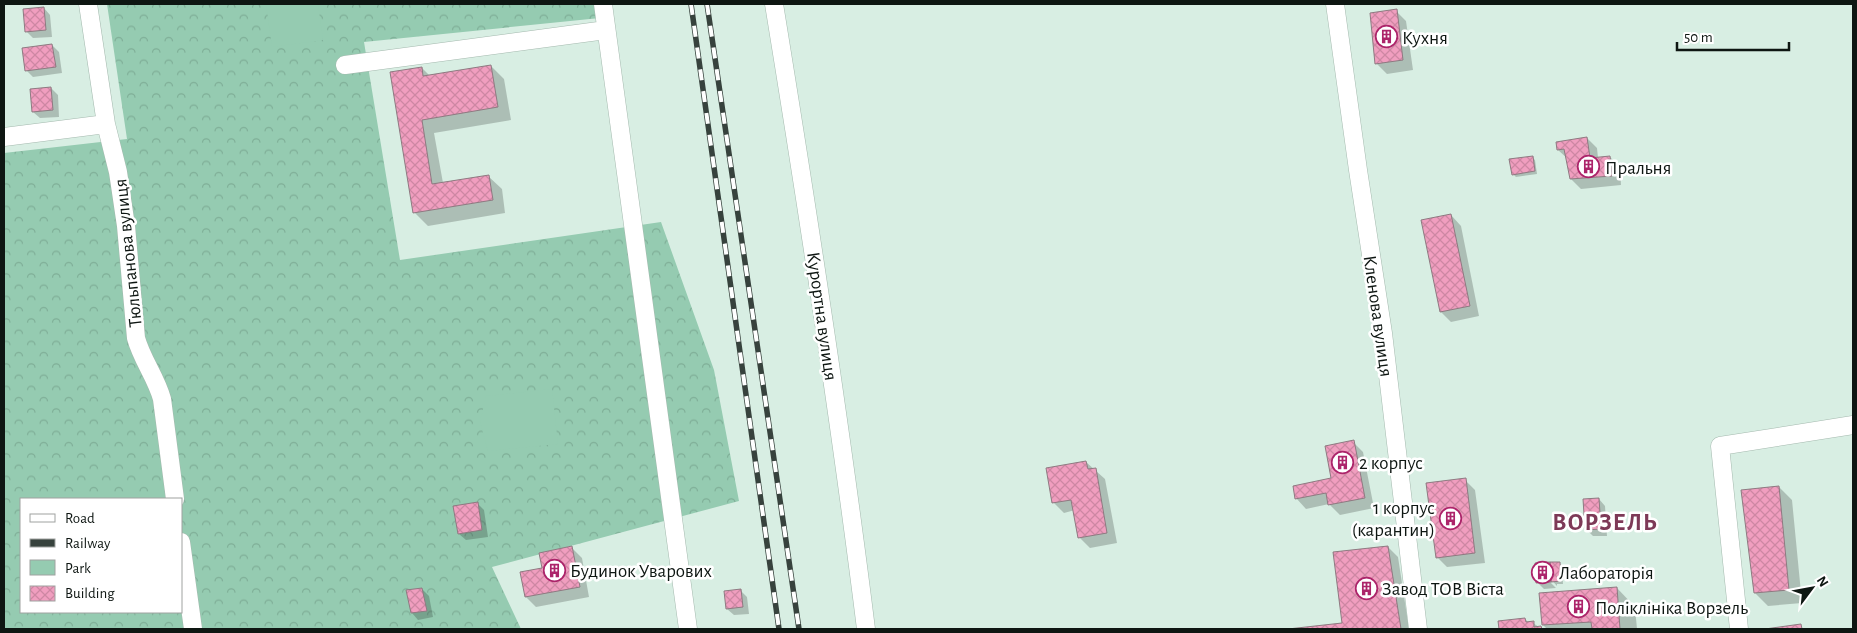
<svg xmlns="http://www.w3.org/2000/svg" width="1857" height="633" font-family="'Alegreya Sans',sans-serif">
<defs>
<pattern id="forest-crowns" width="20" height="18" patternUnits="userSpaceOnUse" patternTransform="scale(1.25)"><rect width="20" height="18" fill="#95cbb1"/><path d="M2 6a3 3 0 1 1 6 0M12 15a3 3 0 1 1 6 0" fill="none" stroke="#7fae97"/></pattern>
<pattern id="building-cross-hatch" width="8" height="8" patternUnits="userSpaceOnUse" patternTransform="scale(1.25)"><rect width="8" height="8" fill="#f09ebf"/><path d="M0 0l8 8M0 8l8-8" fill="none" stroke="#cd87a3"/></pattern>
</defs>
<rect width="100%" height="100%" fill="#d8eee3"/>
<path fill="url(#forest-crowns)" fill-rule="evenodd" d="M 107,4 L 599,4 L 600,18 L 364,42 L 400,260 L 661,222 L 714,370 L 739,501 L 492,567 L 521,629 L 4,629 L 4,153 L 127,139 ZM 21,499 L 181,499 L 181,612 L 21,612 Z"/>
<path fill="#95cbb1" d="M 266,4 L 318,4 L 323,40 L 272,47 Z
M 552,389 L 558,444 L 488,451 L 480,422 L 486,396 Z"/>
<path fill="#0003" d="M 44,8 L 50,15 L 52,37 L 33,38 L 26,31 Z
M 1396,11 L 1406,21 L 1413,70 L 1387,74 L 1377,64 Z
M 52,45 L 59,52 L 62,73 L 33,77 L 26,70 Z
M 491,66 L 504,79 L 511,120 L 434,133 L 443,183 L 488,176 L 502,189 L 505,213 L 428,226 L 414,212 L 422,68 L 430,76 Z
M 51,88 L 58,95 L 59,117 L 40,118 L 33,112 Z
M 1587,138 L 1597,148 L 1598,158 L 1610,157 L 1620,167 L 1621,185 L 1581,189 L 1571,179 L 1568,159 L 1558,150 Z
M 1532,157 L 1535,160 L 1537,174 L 1516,177 L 1513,174 Z
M 1451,215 L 1461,226 L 1479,316 L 1451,322 L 1441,312 Z
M 1353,442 L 1363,452 L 1374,508 L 1340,515 L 1329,504 L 1306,509 L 1296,498 L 1332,479 Z
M 1086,462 L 1105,479 L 1117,543 L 1090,548 L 1080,538 L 1075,510 L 1064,513 L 1053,502 Z
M 1465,480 L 1475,490 L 1485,563 L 1447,567 L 1437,557 Z
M 1779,487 L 1792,500 L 1802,603 L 1768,606 L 1755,593 Z
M 1599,499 L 1605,506 L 1607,536 L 1593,536 L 1587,530 Z
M 477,503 L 484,510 L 488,537 L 466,540 L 459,534 Z
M 1388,547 L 1398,557 L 1409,629 L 1300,629 L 1344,624 Z
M 572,548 L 582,558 L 589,597 L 536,607 L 526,597 L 543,569 Z
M 1559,563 L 1562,566 L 1563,584 L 1557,584 L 1557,586 L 1548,576 L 1546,578 L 1556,588 L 1544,589 L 1537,582 Z
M 1617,588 L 1635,607 L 1637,629 L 1547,629 L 1543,625 Z
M 422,589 L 429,596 L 433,617 L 418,620 L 412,613 Z
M 740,590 L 747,597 L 749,614 L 734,615 L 727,609 Z
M 1525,619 L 1529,623 L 1533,623 L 1542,629 L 1501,629 L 1500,622 Z"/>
<path fill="url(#building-cross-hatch)" stroke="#8e7a81" d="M 44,7 L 46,30 L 25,32 L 23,9 Z
M 1397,9 L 1403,60 L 1375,64 L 1370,13 Z
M 52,44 L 56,67 L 25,71 L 22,48 Z
M 491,65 L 498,107 L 422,120 L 432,184 L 489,175 L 493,200 L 413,213 L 390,72 L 422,67 L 423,76 Z
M 51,87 L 53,110 L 32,112 L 30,89 Z
M 1587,137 L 1590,158 L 1610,156 L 1612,176 L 1570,179 L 1564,149 L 1557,150 L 1556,142 Z
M 1533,156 L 1535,171 L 1512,175 L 1509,159 Z
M 1451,214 L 1470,306 L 1440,312 L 1421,220 Z
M 1354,440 L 1365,498 L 1328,505 L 1326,493 L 1295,499 L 1293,486 L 1331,478 L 1325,446 Z
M 1086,461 L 1088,469 L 1096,468 L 1107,533 L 1078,538 L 1071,500 L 1052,503 L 1046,468 Z
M 1466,478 L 1475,553 L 1436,558 L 1426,483 Z
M 1779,486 L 1789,590 L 1754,593 L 1741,490 Z
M 1599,498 L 1601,529 L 1585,530 L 1583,499 Z
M 478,502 L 482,530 L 458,534 L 453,506 Z
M 572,546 L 580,587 L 525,597 L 520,572 L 542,568 L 539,553 Z
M 1388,546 L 1401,629 L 1288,629 L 1342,623 L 1333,552 Z
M 1550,562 L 1551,582 L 1536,583 L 1535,563 Z
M 1550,562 L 1560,562 L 1561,581 L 1551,582 Z
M 1617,587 L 1620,629 L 1592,629 L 1591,622 L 1542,625 L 1539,593 Z
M 422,588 L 427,611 L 411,613 L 406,590 Z
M 741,589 L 743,607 L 726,609 L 724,591 Z
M 1525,618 L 1526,622 L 1534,621 L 1534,627 L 1541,626 L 1542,629 L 1499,629 L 1498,621 Z
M 1801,624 L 1802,629 L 1765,629 Z"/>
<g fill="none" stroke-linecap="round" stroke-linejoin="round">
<defs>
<path id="minor" d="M 88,4 L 106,124 L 118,172 L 126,226 L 136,338 C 142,360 156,377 162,399 L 175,499
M 603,4 L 688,629
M 774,4 C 808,212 840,420 866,629
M 1335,4 L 1358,170 L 1383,333 L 1418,629
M 345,65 L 606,30
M 4,137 L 106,124
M 181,542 L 193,629
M 1739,629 L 1720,446 L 1853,425"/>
</defs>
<use href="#minor" stroke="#a4b9ae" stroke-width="19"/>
<use href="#minor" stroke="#fff" stroke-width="18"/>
<defs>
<path id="rail" d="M 691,4 L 779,629
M 707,4 L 799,629"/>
</defs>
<use href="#rail" stroke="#37423d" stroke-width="5.5"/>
<use href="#rail" stroke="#fff" stroke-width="4" stroke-dasharray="11" stroke-linecap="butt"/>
</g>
<defs>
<symbol id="building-ring" viewBox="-11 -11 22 22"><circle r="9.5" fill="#fff" stroke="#ac246a" stroke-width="1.5"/><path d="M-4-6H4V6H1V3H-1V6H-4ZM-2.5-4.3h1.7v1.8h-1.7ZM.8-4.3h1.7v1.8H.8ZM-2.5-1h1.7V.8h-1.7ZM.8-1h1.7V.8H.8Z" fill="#ac246a"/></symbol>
</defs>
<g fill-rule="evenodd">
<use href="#building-ring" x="1374" y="24" width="25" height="25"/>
<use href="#building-ring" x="1576" y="154" width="25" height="25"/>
<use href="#building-ring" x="1330" y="450" width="25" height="25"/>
<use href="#building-ring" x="1438" y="506" width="25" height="25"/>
<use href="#building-ring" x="542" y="558" width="25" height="25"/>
<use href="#building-ring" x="1530" y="560" width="25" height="25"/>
<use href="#building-ring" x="1354" y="576" width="25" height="25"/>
<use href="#building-ring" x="1566" y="594" width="25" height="25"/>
</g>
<g text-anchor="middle" stroke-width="5" stroke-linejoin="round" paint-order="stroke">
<g font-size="19" fill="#0e1612" stroke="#fff" text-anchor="start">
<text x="1402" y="44">Кухня</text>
<text x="1605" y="174">Пральня</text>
<text x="1359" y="469">2 корпус</text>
<text x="1435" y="514" text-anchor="end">1 корпус<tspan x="1435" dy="22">(карантин)</tspan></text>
<text x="570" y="577">Будинок Уварових</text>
<text x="1559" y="579">Лабораторія</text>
<text x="1382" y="595">Завод ТОВ Віста</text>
<text x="1595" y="614">Поліклініка Ворзель</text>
</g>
<g font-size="19" fill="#0e1612" stroke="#fff">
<text transform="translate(127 253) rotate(-96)" y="7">Тюльпанова вулиця</text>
<text transform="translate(823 316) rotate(82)" y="7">Курортна вулиця</text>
<text transform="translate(1379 316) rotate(82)" y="7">Кленова вулиця</text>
</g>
<g font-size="24" font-weight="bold" letter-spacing="1" fill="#7d3957" stroke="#fff">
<text x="1605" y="530">ВОРЗЕЛЬ</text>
</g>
</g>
<rect width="1857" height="633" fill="none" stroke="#0e1612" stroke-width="10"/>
<rect x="20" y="498" width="162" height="115" fill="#ffffff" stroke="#9fa2a0"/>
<rect x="30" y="514" width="25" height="8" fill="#ffffff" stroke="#9fa2a0"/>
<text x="65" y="523" font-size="15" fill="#0e1612">Road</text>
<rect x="30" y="539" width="25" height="8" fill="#37423d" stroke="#9fa2a0"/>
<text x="65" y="548" font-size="15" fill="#0e1612">Railway</text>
<rect x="30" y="560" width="25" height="15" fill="#95cbb1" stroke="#9fa2a0"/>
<text x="65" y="573" font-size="15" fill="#0e1612">Park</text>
<rect x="30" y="586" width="25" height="15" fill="url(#building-cross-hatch)" stroke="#9fa2a0"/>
<text x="65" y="598" font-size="15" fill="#0e1612">Building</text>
<g transform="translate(1812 588) rotate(58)" stroke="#ffffff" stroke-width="4" paint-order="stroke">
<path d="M0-4L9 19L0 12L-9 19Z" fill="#0e1612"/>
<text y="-8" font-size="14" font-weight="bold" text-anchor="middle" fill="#0e1612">N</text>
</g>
<path d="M1677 42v8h112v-8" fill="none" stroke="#0e1612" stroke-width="2.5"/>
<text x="1684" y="42" font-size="15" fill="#0e1612" stroke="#ffffff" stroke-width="4" paint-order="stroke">50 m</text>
</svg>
